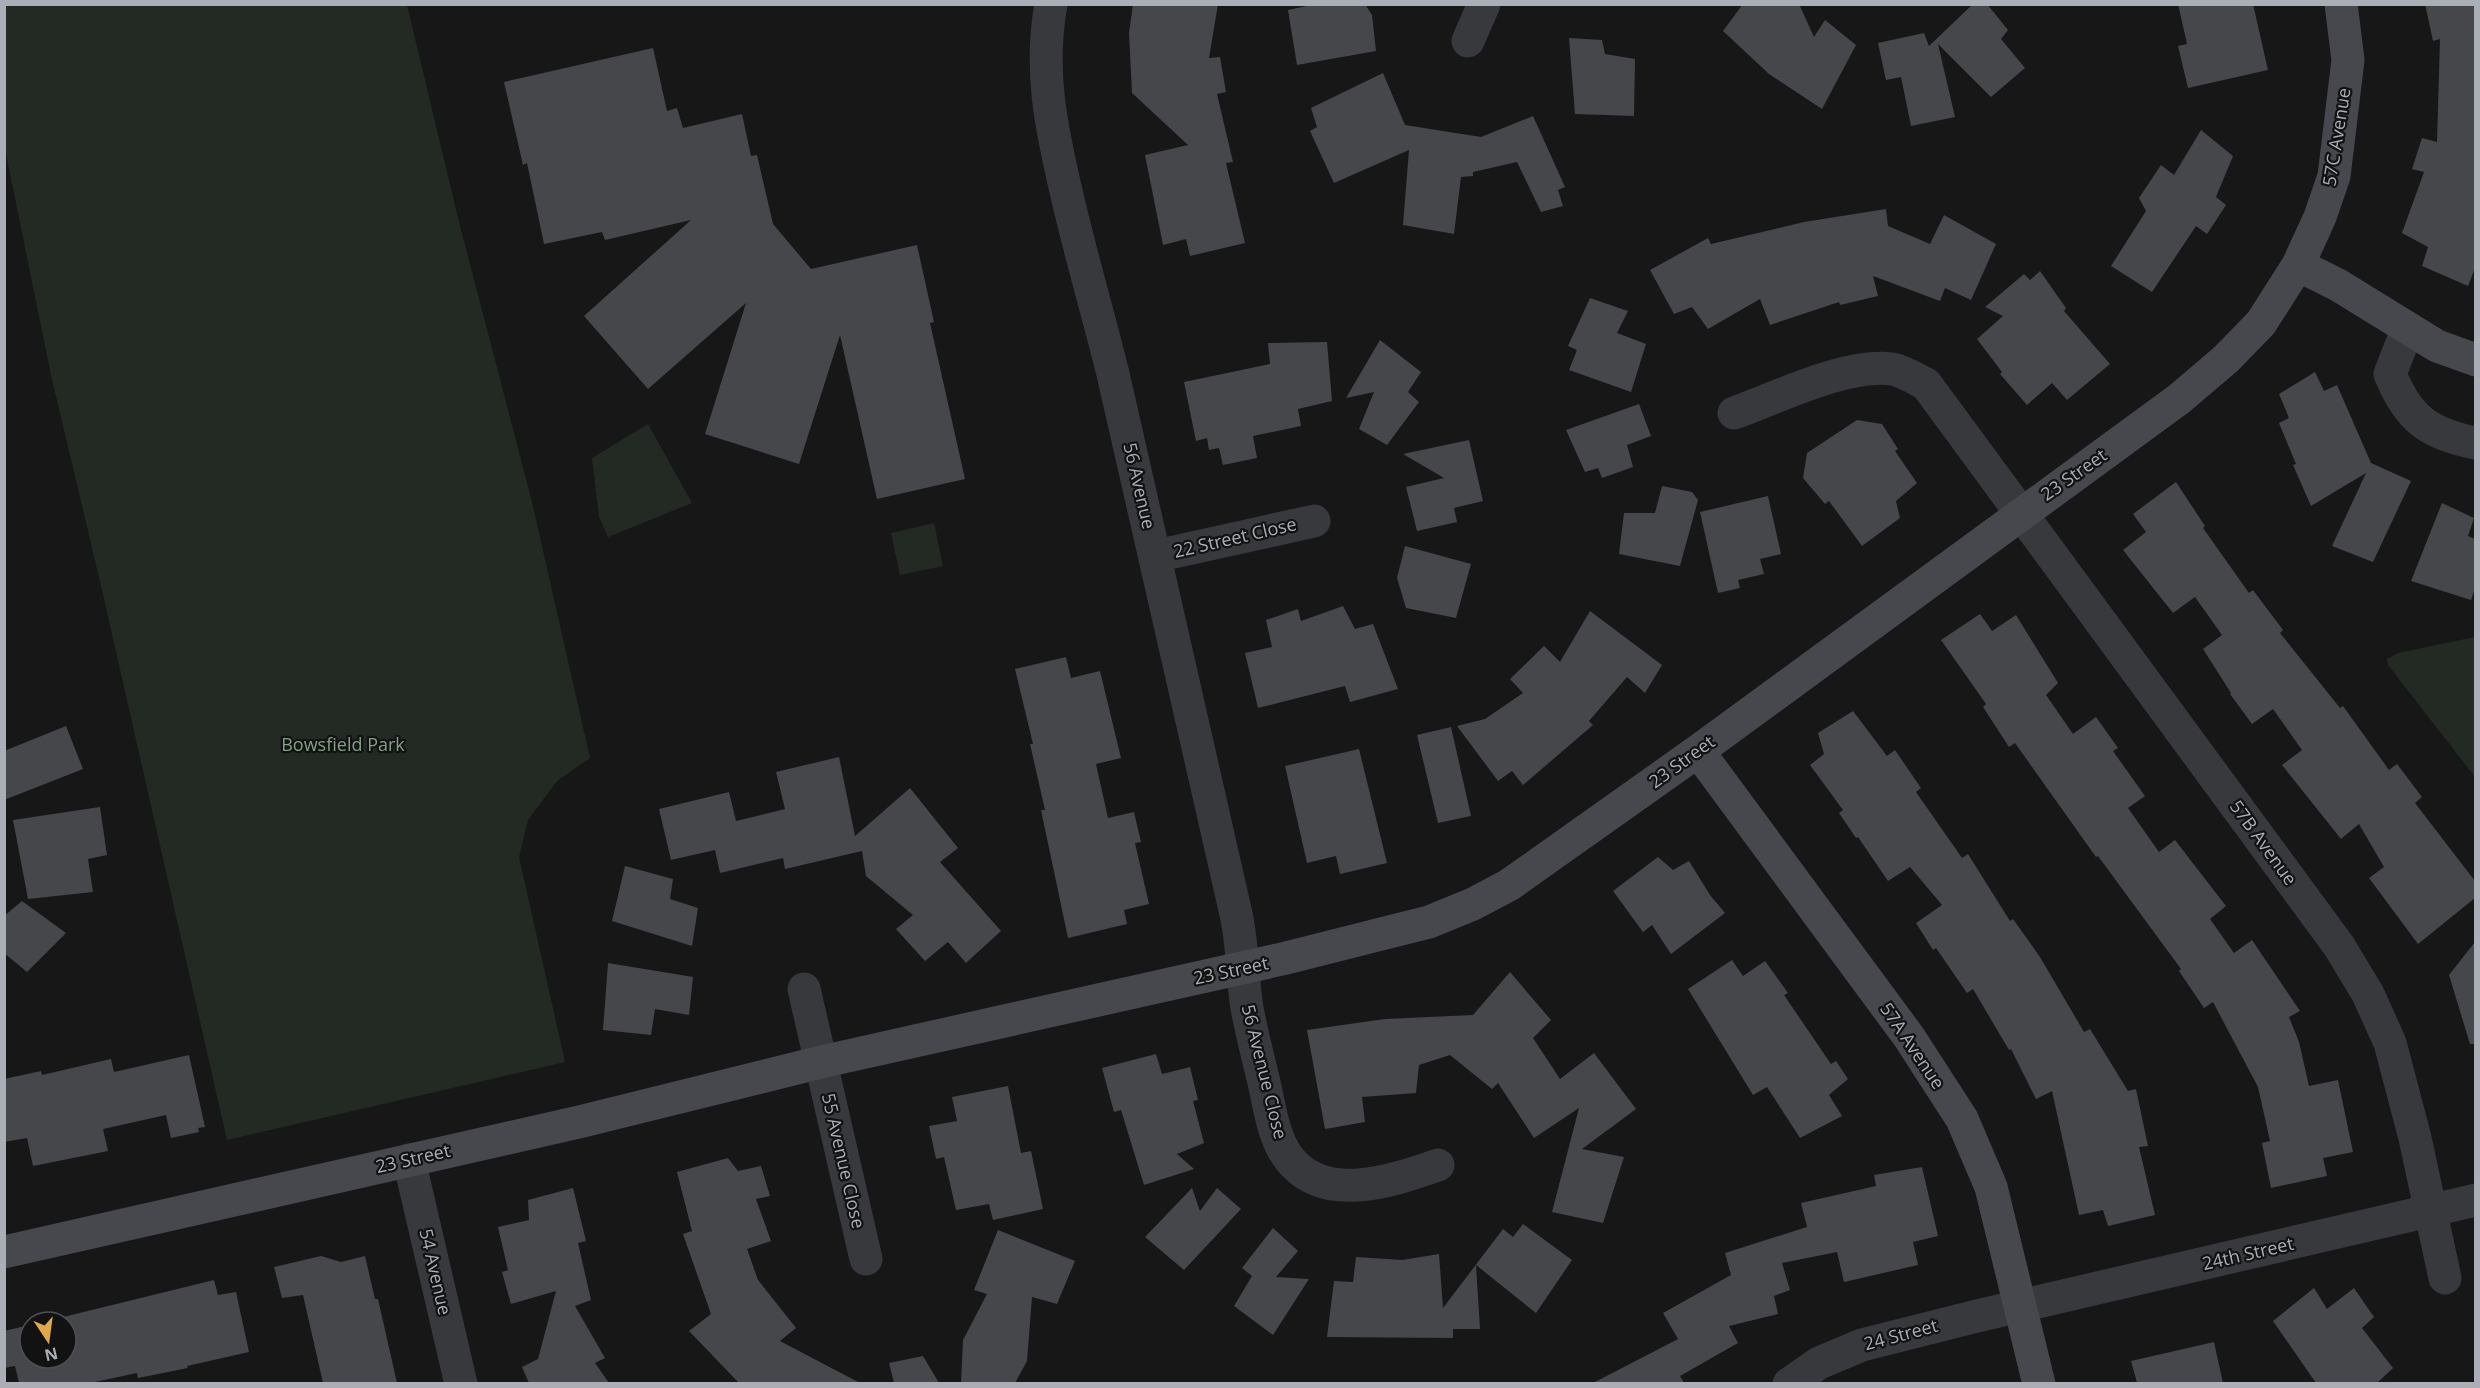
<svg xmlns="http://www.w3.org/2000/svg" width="2480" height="1388" font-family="'Open Sans',sans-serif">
<rect width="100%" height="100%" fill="#171718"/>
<path fill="#232a24" d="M 4,5 L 407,5 L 459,222 L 532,502 L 590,758 L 557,781 L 528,820 L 519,857 L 565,1062 L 227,1140 L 102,590 L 51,375 L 5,149 Z
M 648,424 L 692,503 L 608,537 L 599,517 L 592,458 Z
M 934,523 L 943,566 L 900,575 L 891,533 Z
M 2475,637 L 2476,637 L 2475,777 L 2388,665 L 2387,659 L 2398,653 Z"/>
<path fill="#46474b" d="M 1133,4 L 1218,4 L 1209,58 L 1220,57 L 1226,92 L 1217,94 L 1233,162 L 1226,163 L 1245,243 L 1190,256 L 1186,239 L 1163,245 L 1145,155 L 1188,145 L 1132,93 L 1129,33 Z
M 1316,4 L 1365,4 L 1372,15 L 1376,51 L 1297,65 L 1288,10 Z
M 1743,4 L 1799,4 L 1814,37 L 1825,20 L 1856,45 L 1822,109 L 1769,74 L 1723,31 Z
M 1973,4 L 1987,4 L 2008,30 L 2001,39 L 2025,68 L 1991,97 L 1938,44 L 1955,117 L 1911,126 L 1901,77 L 1886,80 L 1878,43 L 1924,33 L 1929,46 Z
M 2178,4 L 2253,4 L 2268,70 L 2188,88 L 2178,46 L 2187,44 Z
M 2425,4 L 2475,4 L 2475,268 L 2468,286 L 2422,266 L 2428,247 L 2402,233 L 2424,172 L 2412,169 L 2422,138 L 2437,142 L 2440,39 L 2433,41 Z
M 1569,38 L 1602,40 L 1605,54 L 1635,59 L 1634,116 L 1575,114 Z
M 653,48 L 667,111 L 677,108 L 683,128 L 742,114 L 751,156 L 757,155 L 773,224 L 811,269 L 917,245 L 934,322 L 930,323 L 965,479 L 877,499 L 840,335 L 799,464 L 705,434 L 746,303 L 648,389 L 584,316 L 691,220 L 605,240 L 602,232 L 544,244 L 527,163 L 523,165 L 504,82 Z
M 1383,73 L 1405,125 L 1481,137 L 1533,116 L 1565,187 L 1558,190 L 1563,206 L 1541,212 L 1517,162 L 1473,172 L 1473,176 L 1461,177 L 1454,234 L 1403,225 L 1409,150 L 1334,183 L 1310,131 L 1317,127 L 1311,108 Z
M 2201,130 L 2233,156 L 2216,197 L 2226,205 L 2207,234 L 2196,226 L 2152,292 L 2111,266 L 2146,211 L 2139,198 L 2161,165 L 2174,175 Z
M 1886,209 L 1888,226 L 1930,244 L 1944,215 L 1996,244 L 1971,300 L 1945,288 L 1940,301 L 1873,276 L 1878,296 L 1840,305 L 1839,302 L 1770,325 L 1760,299 L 1708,329 L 1692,307 L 1674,314 L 1650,270 L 1708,238 L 1711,244 L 1804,222 Z
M 2040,271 L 2066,308 L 2064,311 L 2110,364 L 2067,400 L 2052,383 L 2027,405 L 2000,374 L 2002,372 L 1977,339 L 2003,316 L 1985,307 L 2024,274 L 2030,280 Z
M 1590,298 L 1628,311 L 1617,333 L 1646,344 L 1631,392 L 1569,370 L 1577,350 L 1568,346 Z
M 1380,340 L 1421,372 L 1408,392 L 1419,402 L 1387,445 L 1359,429 L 1374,392 L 1346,398 Z
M 1327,342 L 1332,401 L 1298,409 L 1301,426 L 1253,436 L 1257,458 L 1223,465 L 1219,448 L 1209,450 L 1207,438 L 1196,441 L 1184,382 L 1270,364 L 1268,343 Z
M 2315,372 L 2324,391 L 2337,385 L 2371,463 L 2411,481 L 2373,562 L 2332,546 L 2366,473 L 2311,506 L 2293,465 L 2296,464 L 2279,423 L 2289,418 L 2279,394 Z
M 1639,404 L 1651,436 L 1627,445 L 1633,467 L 1602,478 L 1598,468 L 1585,472 L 1566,430 Z
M 1857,420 L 1882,424 L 1898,449 L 1895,451 L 1917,483 L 1896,501 L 1900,518 L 1862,546 L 1829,501 L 1825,504 L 1803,478 L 1807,453 Z
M 1469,440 L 1483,501 L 1454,508 L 1457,522 L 1417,531 L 1406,487 L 1444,478 L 1403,454 Z
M 2176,482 L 2205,526 L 2203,528 L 2249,593 L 2253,590 L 2283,630 L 2280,633 L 2340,708 L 2343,706 L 2389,770 L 2397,764 L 2422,797 L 2415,803 L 2475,881 L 2475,898 L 2418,944 L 2369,878 L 2384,867 L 2359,824 L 2341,839 L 2282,765 L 2302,750 L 2273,709 L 2252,724 L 2230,694 L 2231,693 L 2203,649 L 2222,635 L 2195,597 L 2173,613 L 2123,550 L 2146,532 L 2133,514 Z
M 1662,486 L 1692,492 L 1698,500 L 1680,566 L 1619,554 L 1624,513 L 1655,513 Z
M 1768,496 L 1781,554 L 1760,559 L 1764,574 L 1738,580 L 1740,588 L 1718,593 L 1700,512 Z
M 2442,503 L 2474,518 L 2468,536 L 2475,539 L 2475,588 L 2471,600 L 2411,581 Z
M 1405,546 L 1471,564 L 1456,618 L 1406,608 L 1397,578 Z
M 1343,606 L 1355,629 L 1373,624 L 1398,689 L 1350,702 L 1345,686 L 1258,708 L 1245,653 L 1272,647 L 1266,620 L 1298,609 L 1301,621 Z
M 1590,611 L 1662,665 L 1645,693 L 1627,677 L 1589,721 L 1593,725 L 1523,785 L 1512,771 L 1498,781 L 1457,726 L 1485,719 L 1523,693 L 1510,679 L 1544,646 L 1560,662 Z
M 1980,614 L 1992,631 L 2016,615 L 2058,683 L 2046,695 L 2073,734 L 2096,717 L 2118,748 L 2113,751 L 2145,796 L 2128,808 L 2159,852 L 2175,840 L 2226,906 L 2210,919 L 2234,953 L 2252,940 L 2300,1011 L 2289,1017 L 2299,1042 L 2309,1086 L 2338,1080 L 2353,1152 L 2323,1158 L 2327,1176 L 2271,1188 L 2262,1143 L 2270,1141 L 2258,1087 L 2213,1002 L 2204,1008 L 2179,971 L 2181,969 L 2098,856 L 2096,857 L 2015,743 L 2009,747 L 1983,707 L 1986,704 L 1941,640 Z
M 1066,657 L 1071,678 L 1100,671 L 1121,758 L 1096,764 L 1108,818 L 1134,812 L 1141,842 L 1135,843 L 1149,904 L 1124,910 L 1127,924 L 1068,938 L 1041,810 L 1045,810 L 1030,744 L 1033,744 L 1015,669 Z
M 1853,711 L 1887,756 L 1895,750 L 1921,788 L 1916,792 L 1962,858 L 1968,854 L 2010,921 L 2013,919 L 2040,957 L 2084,1032 L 2090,1029 L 2128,1091 L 2136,1089 L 2148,1146 L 2139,1147 L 2155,1215 L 2108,1226 L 2103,1210 L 2079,1215 L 2052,1091 L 2036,1099 L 2011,1049 L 2009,1050 L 1973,989 L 1967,993 L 1936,948 L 1933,950 L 1916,923 L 1942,905 L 1910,867 L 1888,881 L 1858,837 L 1856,838 L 1839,813 L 1843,810 L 1810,765 L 1824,754 L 1818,733 Z
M 66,726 L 83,769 L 4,800 L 4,751 Z
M 1451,727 L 1471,816 L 1438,823 L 1417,735 Z
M 1359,749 L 1387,863 L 1340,874 L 1336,856 L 1307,863 L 1285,766 Z
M 839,757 L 855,836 L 910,788 L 958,848 L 940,862 L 1001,931 L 966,963 L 948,942 L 925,961 L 896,929 L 913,915 L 866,876 L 862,851 L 785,869 L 783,858 L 720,873 L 715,850 L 671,860 L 659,809 L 729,792 L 736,821 L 785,809 L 776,772 Z
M 100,807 L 107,855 L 88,859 L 93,892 L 28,899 L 13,820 Z
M 1658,857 L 1673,870 L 1689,861 L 1710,895 L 1725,913 L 1671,954 L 1652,925 L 1643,932 L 1613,891 Z
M 625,866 L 673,879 L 670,899 L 698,908 L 692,946 L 612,921 Z
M 22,901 L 66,933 L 27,972 L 4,953 L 4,916 Z
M 2475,942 L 2475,1044 L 2470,1044 L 2449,975 Z
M 1732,960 L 1743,976 L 1765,961 L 1788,993 L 1784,995 L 1831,1064 L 1836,1061 L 1848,1079 L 1829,1095 L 1842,1116 L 1800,1138 L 1767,1087 L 1753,1095 L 1688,989 Z
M 608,963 L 693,977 L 689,1015 L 655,1009 L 651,1035 L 603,1030 Z
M 1510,972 L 1551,1020 L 1533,1038 L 1560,1079 L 1594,1053 L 1636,1109 L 1582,1149 L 1624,1157 L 1603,1223 L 1552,1212 L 1579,1108 L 1534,1138 L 1498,1083 L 1492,1089 L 1450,1055 L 1419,1065 L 1416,1093 L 1362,1097 L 1365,1122 L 1325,1129 L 1307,1030 L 1385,1019 L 1473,1015 Z
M 1156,1054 L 1162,1074 L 1190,1067 L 1198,1100 L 1193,1101 L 1204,1143 L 1177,1154 L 1194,1169 L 1144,1185 L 1121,1110 L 1114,1112 L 1102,1068 Z
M 189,1055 L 205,1127 L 198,1128 L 199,1132 L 171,1138 L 166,1115 L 103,1129 L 108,1151 L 33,1166 L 27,1138 L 4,1142 L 4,1079 L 41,1071 L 42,1075 L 111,1059 L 114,1072 Z
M 1008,1086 L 1021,1153 L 1031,1151 L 1043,1209 L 993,1220 L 989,1204 L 956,1210 L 944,1157 L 936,1159 L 929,1126 L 957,1121 L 952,1097 Z
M 728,1158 L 738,1171 L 761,1166 L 770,1196 L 756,1199 L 771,1241 L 747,1249 L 758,1280 L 796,1328 L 780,1341 L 860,1383 L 739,1383 L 689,1331 L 711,1314 L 683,1234 L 692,1231 L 677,1172 Z
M 1922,1167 L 1938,1236 L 1913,1242 L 1918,1265 L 1844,1282 L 1837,1252 L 1782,1263 L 1790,1290 L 1774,1296 L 1778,1314 L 1729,1326 L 1738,1343 L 1680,1376 L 1684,1383 L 1593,1383 L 1678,1339 L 1663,1313 L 1731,1275 L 1725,1253 L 1807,1227 L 1801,1203 L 1876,1186 L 1874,1175 Z
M 573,1188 L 586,1241 L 578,1243 L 591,1300 L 575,1306 L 605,1358 L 595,1363 L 609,1383 L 529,1383 L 522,1367 L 538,1359 L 556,1291 L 511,1304 L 502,1272 L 508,1270 L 498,1227 L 529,1220 L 528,1200 Z
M 1192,1188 L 1200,1211 L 1217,1188 L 1241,1209 L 1184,1270 L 1145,1237 Z
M 1523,1224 L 1572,1260 L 1536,1313 L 1476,1265 L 1480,1329 L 1453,1329 L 1453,1338 L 1327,1337 L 1334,1281 L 1353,1282 L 1356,1257 L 1402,1260 L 1439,1254 L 1443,1308 L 1503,1229 L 1513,1237 Z
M 1273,1228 L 1298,1251 L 1276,1277 L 1309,1279 L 1273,1335 L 1234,1306 L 1252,1276 L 1242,1268 Z
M 998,1230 L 1075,1261 L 1057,1304 L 1032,1297 L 1027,1361 L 1015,1383 L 961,1383 L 963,1340 L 987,1294 L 974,1290 Z
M 321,1256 L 341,1262 L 365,1256 L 375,1299 L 378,1299 L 397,1383 L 323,1383 L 303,1295 L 282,1298 L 274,1267 Z
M 214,1280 L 218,1295 L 236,1292 L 249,1352 L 187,1366 L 188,1368 L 138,1378 L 137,1373 L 90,1383 L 19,1383 L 15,1366 L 4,1368 L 4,1331 L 30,1325 L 30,1358 L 66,1358 L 66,1322 L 43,1322 Z
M 2314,1288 L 2327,1309 L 2354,1288 L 2374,1317 L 2362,1328 L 2393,1368 L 2377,1383 L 2316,1383 L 2273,1321 Z
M 2214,1342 L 2223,1383 L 2137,1383 L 2131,1361 Z
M 923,1356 L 939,1383 L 894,1383 L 889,1363 Z"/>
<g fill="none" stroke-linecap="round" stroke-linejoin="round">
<path stroke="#38393d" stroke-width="33" d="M 1051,4 C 1039,70 1051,127 1066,191 C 1080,253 1098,313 1113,374 C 1155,554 1194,734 1236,914 C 1243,945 1242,977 1247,1008 C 1252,1035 1259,1061 1265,1087 C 1270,1110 1274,1138 1288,1157 C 1323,1205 1392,1181 1438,1165
M 1468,41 L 1484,4
M 2408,328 L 2390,374 C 2408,418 2428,434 2476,443
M 1734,413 C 1779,397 1846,363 1892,369 C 1903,371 1916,379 1926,384 L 2339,946 L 2368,994 L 2390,1043 L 2415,1138 L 2445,1278
M 1156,556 L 1314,521
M 804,989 L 866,1259
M 409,1160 L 461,1384
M 1789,1384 L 1819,1363 L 1862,1345 L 1977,1316 L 2476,1200"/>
<path stroke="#46484d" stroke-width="33" d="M 2298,265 L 2338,285 L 2437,346 L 2476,360
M 1698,751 L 1909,1037 L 1962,1119 L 1991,1187 L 2039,1384
M 4,1252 L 579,1122 L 821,1062 L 1282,959 L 1429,922 L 1473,904 L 1509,885 L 1698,751 L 2179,399 L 2226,359 L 2261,323 L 2298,265 L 2320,217 L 2334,176 L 2348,60 L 2341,4"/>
</g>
<g text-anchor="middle" stroke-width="4.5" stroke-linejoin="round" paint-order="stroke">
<g font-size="18" fill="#aaaeb7" stroke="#121213">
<text transform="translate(2337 137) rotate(-81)" y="6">57C Avenue</text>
<text transform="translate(2074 475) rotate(-35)" y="6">23 Street</text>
<text transform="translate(1139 486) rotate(77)" y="6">56 Avenue</text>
<text transform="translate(1235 538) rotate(-13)" y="6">22 Street Close</text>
<text transform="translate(1682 762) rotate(-36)" y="6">23 Street</text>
<text transform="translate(2263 843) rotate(54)" y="6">57B Avenue</text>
<text transform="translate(1231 971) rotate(-12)" y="6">23 Street</text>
<text transform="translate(1912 1046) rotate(56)" y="6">57A Avenue</text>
<text transform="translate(1264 1072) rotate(76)" y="6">56 Avenue Close</text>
<text transform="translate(413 1159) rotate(-13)" y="6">23 Street</text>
<text transform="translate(843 1161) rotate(77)" y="6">55 Avenue Close</text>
<text transform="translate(2248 1254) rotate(-13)" y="6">24th Street</text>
<text transform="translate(435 1272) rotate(77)" y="6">54 Avenue</text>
<text transform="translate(1901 1335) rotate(-15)" y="6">24 Street</text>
</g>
<g font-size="18" fill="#83a084" stroke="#121213">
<text x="343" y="751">Bowsfield Park</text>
</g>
</g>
<rect width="2480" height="1388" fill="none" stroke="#aaaeb7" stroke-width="12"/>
<g transform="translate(48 1340) rotate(167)"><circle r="28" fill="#121213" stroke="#4f5055" stroke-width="1.5"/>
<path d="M0-4.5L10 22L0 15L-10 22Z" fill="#dfa848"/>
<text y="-9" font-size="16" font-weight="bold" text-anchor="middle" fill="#aaaeb7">N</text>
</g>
</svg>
